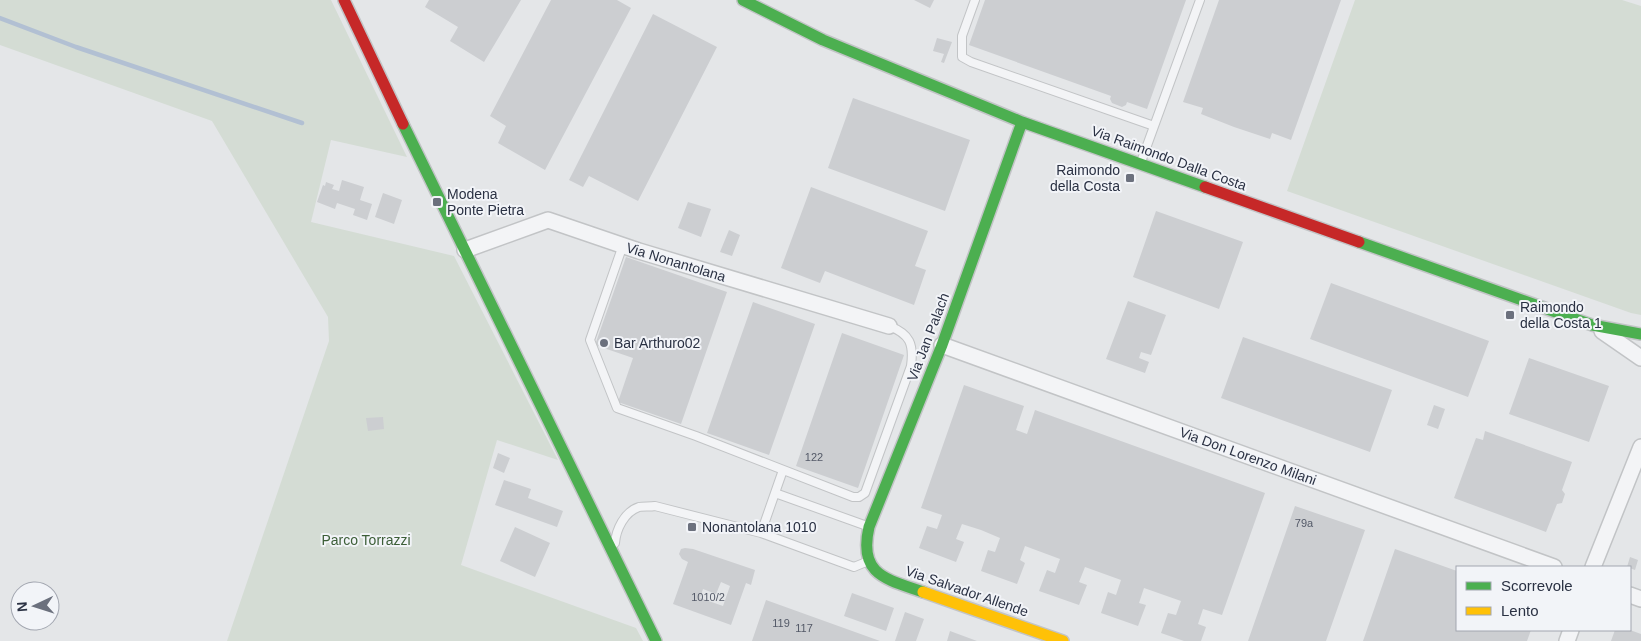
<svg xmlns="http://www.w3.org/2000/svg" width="1641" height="641" font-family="Arial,sans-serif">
<rect width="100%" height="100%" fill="#e4e6e8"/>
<path fill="#d4dcd4" d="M 0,0 L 331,0 L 407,157 L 331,140 L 311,222 L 454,256 L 558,460 L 497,440 L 461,565 L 636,628 L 643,641 L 227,641 L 329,341 L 328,317 L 212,121 L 0,45 Z
M 1355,0 L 1622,0 L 1641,6 L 1641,315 L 1631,313 L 1287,191 Z"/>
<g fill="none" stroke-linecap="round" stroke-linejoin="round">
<path stroke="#b2c0d3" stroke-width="4.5" d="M 0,18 L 76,47 L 302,123"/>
</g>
<path fill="#ccced1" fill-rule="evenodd" d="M 429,0 L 521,0 L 484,62 L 450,41 L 458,27 L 425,7 Z
M 551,0 L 617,0 L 631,8 L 545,170 L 498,143 L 506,126 L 490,116 Z
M 914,0 L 934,0 L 930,8 Z
M 985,0 L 1186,0 L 1147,109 L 1127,102 L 1126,105 L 1122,107 L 1112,103 L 1110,99 L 1111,96 L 969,45 Z
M 1219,0 L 1341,0 L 1291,140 L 1272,133 L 1270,139 L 1234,127 L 1201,114 L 1203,108 L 1183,102 Z
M 653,14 L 717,47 L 638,201 L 589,176 L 583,187 L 569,180 Z
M 937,38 L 952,42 L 944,63 L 941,62 L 944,54 L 933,51 Z
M 853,98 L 970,140 L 945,211 L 828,168 Z
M 342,180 L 364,187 L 360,200 L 372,204 L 367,220 L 353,215 L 355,209 L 337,203 L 335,209 L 317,202 L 323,185 L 325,186 L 326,182 L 334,185 L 332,189 L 339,191 Z
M 811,187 L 928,231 L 915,266 L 926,270 L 914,305 L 825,271 L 820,283 L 781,268 Z
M 383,193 L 402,200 L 394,224 L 375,217 Z
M 688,202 L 711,209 L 701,237 L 678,228 Z
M 1156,211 L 1243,242 L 1219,309 L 1133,277 Z
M 729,230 L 740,235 L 732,256 L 720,252 Z
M 626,257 L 727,292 L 681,424 L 618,402 L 633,358 L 595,345 Z
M 1331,283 L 1489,341 L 1468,397 L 1310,339 Z
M 1128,301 L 1166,315 L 1151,355 L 1141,352 L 1139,358 L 1149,362 L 1145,373 L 1106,359 Z
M 753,302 L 815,324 L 769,455 L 707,433 Z
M 842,333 L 904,355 L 858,488 L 796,466 Z
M 1243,337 L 1392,390 L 1370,452 L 1221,398 Z
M 1529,358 L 1609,386 L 1589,442 L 1509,414 Z
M 964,385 L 1024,406 L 1016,430 L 1027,434 L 1035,410 L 1265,493 L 1222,615 L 1203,609 L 1198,624 L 1206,627 L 1201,641 L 1184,641 L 1161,633 L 1168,613 L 1176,615 L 1181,601 L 1144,588 L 1139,603 L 1146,605 L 1138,626 L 1101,613 L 1108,592 L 1116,595 L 1121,580 L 1085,567 L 1079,582 L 1087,585 L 1079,605 L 1039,591 L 1047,570 L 1055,573 L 1060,559 L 1025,546 L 1020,560 L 1025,563 L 1017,584 L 981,571 L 988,550 L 995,552 L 1000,538 L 981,530 L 962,524 L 956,539 L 964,542 L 956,562 L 919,548 L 927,526 L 937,529 L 942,515 L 921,508 Z
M 1434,405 L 1445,409 L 1438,429 L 1427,425 Z
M 383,417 L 384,429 L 368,431 L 366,418 Z
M 1485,431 L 1572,462 L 1562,490 L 1565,494 L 1562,503 L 1557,504 L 1546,532 L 1454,498 L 1476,438 L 1483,440 Z
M 498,453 L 510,458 L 504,473 L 493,468 Z
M 504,480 L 531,489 L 528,498 L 563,511 L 557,527 L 495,505 Z
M 1295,506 L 1365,530 L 1326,641 L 1248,641 Z
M 515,527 L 550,543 L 535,577 L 500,561 Z
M 685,548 L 693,549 L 755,570 L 751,585 L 746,583 L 731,625 L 673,604 L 688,562 L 682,559 L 679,554 L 681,549 ZM 721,582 L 730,586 L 723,606 L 700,598 L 703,589 L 716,594 Z
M 1395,549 L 1457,571 L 1457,630 L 1531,630 L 1527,641 L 1363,641 Z
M 1630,557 L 1638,560 L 1635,570 L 1627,567 Z
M 852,593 L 894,608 L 886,631 L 844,616 Z
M 766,600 L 880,641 L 752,641 Z
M 905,612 L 924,619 L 916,641 L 895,641 Z
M 1615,630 L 1630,630 L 1641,634 L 1641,641 L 1611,641 Z
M 950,631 L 977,641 L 947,641 Z"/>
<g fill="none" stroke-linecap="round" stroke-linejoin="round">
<defs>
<path id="lane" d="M 975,0 L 962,36 L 962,57 L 971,62 L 1154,126
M 1141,162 L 1200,0
M 623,245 L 590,340 L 617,408 L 696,436 L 853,497 L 859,497 L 865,493 L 911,366 C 914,344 910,334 889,326
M 775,493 L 867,526
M 761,533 L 783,470
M 615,543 C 616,530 624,512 639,507 C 643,506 650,507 655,506 L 761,533 L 854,567 L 866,562"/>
<path id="street" d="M 465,250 L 548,220 L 639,251 L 889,326
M 1602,331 L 1641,358
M 942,345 L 1554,567
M 1593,567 L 1641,447
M 1630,595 L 1641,599
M 1567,641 L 1571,630"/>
<path id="fast" d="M 743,0 L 823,40 L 1022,122 L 1205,187
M 403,124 L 656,641
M 1359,242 L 1592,325 L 1641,334
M 923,592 C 886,579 858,575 869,527 L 942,345 L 1022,122"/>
<path id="slow" d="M 923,592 L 1063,641"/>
<path id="jam" d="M 344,0 L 403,124
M 1205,187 L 1359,242"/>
</defs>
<use href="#lane" stroke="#c2c4c6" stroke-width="10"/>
<use href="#street" stroke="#c2c4c6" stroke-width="18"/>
<use href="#fast" stroke="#c2c4c6" stroke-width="14"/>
<use href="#slow" stroke="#c2c4c6" stroke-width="14"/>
<use href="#jam" stroke="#c2c4c6" stroke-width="14"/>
<use href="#lane" stroke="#f3f4f6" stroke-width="8"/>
<use href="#street" stroke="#f3f4f6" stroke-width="15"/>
<use href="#fast" stroke="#4caf50" stroke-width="11"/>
<use href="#slow" stroke="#ffc107" stroke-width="11"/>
<use href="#jam" stroke="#c62828" stroke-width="11"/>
</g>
<g fill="#6b707d" stroke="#f2f4f8" stroke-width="2">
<rect x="1125" y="173" width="10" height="10" rx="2.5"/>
<rect x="432" y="197" width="10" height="10" rx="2.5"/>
<rect x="1505" y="310" width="10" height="10" rx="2.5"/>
<circle cx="604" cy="343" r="5"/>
<rect x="687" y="522" width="10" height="10" rx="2.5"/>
</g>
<g text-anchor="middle" stroke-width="4" stroke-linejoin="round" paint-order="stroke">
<g font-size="11" fill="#535967">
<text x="814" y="461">122</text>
<text x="1304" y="527">79a</text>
<text x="708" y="601">1010/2</text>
<text x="781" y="627">119</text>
<text x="804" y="632">117</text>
</g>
<g font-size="14" fill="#2a3143" stroke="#f2f4f8">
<text transform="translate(1169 158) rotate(20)" y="5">Via Raimondo Dalla Costa</text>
<text transform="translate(676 262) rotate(17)" y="5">Via Nonantolana</text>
<text transform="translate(928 337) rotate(-69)" y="5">Via Jan Palach</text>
<text transform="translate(1248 456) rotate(20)" y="5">Via Don Lorenzo Milani</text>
<text transform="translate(967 591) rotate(19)" y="5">Via Salvador Allende</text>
</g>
<g font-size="14" fill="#2a3143" stroke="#f2f4f8" text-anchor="start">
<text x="1120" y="175" text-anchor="end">Raimondo<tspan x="1120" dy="16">della Costa</tspan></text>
<text x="447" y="199">Modena<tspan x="447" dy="16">Ponte Pietra</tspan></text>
<text x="1520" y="312">Raimondo<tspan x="1520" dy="16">della Costa 1</tspan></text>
<text x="614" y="348">Bar Arthuro02</text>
<text x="702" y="532">Nonantolana 1010</text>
</g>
<g font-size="14" fill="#3c5e37" stroke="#f2f4f8">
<text x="366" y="545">Parco Torrazzi</text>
</g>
</g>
<rect x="1456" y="566" width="175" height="65" fill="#f2f4f8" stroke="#a2a6b0"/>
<rect x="1466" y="582" width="25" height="8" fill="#4caf50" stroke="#a2a6b0"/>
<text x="1501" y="591" font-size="15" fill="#2a3143">Scorrevole</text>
<rect x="1466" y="607" width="25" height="8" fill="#ffc107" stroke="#a2a6b0"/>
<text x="1501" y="616" font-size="15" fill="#2a3143">Lento</text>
<g transform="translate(35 606) rotate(266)"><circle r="24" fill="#f2f4f8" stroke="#a2a6b0"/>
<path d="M0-4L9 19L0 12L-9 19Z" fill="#6b707d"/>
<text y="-8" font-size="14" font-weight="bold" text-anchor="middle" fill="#2a3143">N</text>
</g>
</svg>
